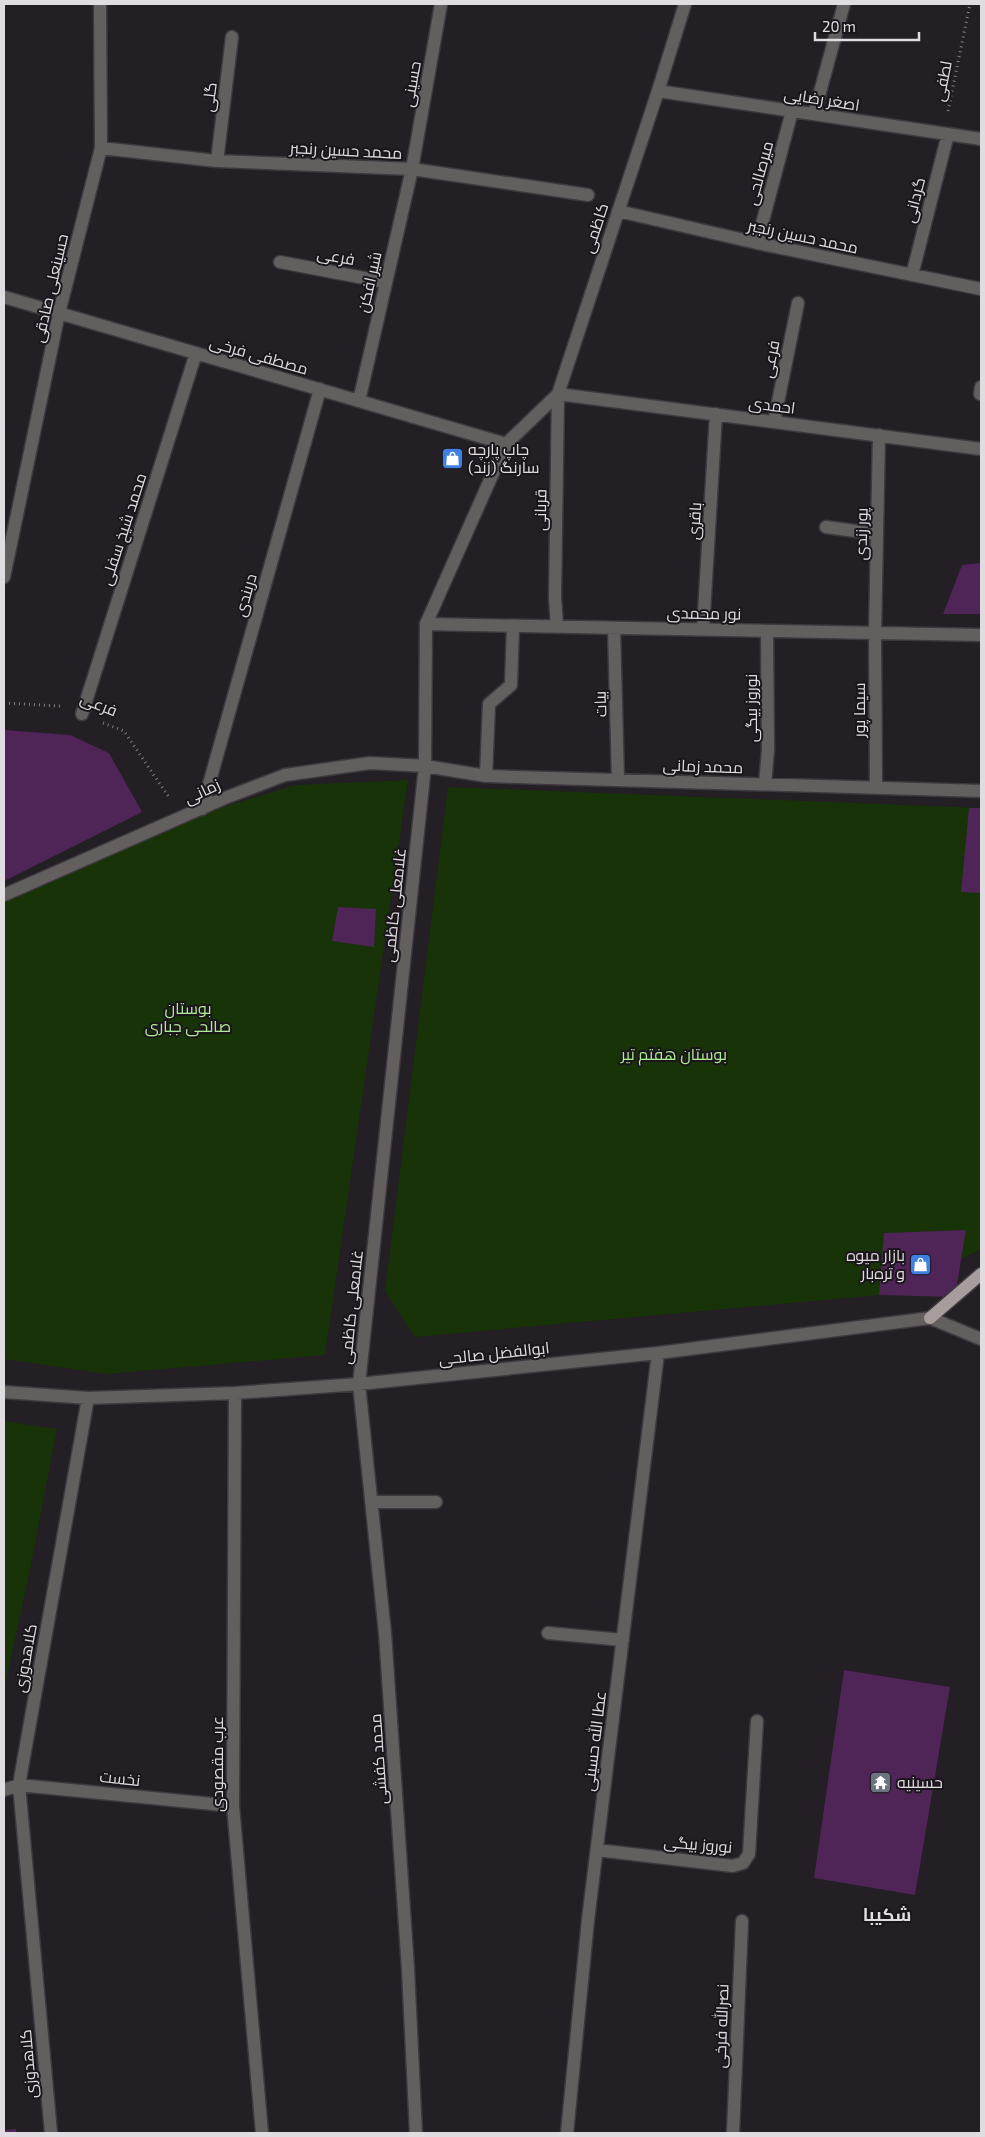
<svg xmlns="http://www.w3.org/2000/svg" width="985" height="2137" font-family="'Exo 2',Cairo,sans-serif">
<rect width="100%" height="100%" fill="#241e25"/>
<path fill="#173307" d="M 408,780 L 325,1355 L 106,1374 L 4,1359 L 4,899 L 167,824 L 296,785 Z
M 448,787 L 981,808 L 981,1249 L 891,1294 L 415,1337 L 385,1291 Z
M 4,1421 L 57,1429 L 29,1575 L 4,1690 Z"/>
<path fill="#4f2457" d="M 981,563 L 981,614 L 943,614 L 962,565 Z
M 4,730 L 70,735 L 109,753 L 142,812 L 4,881 Z
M 969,808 L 981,808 L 981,893 L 961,892 Z
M 338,907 L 376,909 L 374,947 L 332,941 Z
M 966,1230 L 955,1297 L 879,1295 L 884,1233 Z
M 844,1670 L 950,1687 L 915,1895 L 814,1878 Z
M 16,2129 L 16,2133 L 4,2133 L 4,2130 Z"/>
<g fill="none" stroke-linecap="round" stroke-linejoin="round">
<defs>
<path id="minor" d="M 658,91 L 981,139
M 814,114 L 844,4
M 101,148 L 217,161 L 412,169 L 588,195
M 217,161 L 232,37
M 618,211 L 757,243 L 981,289
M 757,243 L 792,111
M 280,262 L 385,282
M 912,275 L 948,134
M 4,297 L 506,444
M 980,394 L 981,387
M 359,401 L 412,169 L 441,4
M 774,422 L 798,303
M 826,527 L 877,534
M 4,577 L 59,313 L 101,148 L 100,4
M 426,624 L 981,635
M 557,627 L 555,597 L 558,394 L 981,449
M 614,628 L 618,780
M 703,629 L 716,414
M 82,714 L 196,353
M 486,776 L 489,704 L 511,685 L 513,626
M 765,784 L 768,750 L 767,631
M 876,788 L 875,633 L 879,435
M 202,809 L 320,389
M 4,895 L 225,798 L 285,775 L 370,763 L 425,766 L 486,776 L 981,791
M 4,1392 L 88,1398 L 235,1393 L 359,1384 L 658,1353 L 930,1318 L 981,1339
M 235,1393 L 233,1806 L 262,2133
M 371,1502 L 436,1502
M 548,1633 L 623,1640
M 4,1790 L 19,1785 L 233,1806
M 597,1850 L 733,1866 L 743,1863 L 749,1854 L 757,1721
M 51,2133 L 19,1785 L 88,1398
M 416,2133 L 408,1969 L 385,1633 L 359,1384 L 425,766 L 426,624 L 506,444 L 558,394 L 658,91 L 685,4
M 567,2133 L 588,1920 L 658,1353
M 733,2133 L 742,1921"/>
<path id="major" d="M 930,1318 L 981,1274"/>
</defs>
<use href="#minor" stroke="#3e393f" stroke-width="15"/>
<use href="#major" stroke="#3e393f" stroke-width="15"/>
<path stroke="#847f85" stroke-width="3" stroke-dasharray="1 4" stroke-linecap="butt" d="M 948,111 L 970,4
M 4,703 L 60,706
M 103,723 L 124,731 L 168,796"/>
<use href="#minor" stroke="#645f5f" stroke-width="12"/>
<use href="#major" stroke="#a89d9d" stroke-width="12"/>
</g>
<defs>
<symbol id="shop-square" viewBox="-11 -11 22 22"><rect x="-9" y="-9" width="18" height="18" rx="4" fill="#3f7fe0" stroke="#1b151c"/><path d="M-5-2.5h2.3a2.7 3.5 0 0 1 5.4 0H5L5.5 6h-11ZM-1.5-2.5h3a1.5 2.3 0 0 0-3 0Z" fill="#fff"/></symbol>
<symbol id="temple-square" viewBox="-11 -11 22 22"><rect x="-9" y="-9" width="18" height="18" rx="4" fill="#6b7280" stroke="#1b151c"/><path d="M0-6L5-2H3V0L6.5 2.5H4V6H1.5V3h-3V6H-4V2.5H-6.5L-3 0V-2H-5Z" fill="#fff"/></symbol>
</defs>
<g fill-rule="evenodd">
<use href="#shop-square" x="440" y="446" width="25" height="25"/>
<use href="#shop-square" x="908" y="1252" width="25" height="25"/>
<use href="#temple-square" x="868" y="1770" width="25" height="25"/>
</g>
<g text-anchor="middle" stroke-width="4" stroke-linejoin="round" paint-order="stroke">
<g font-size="16" fill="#e0dce0" stroke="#1b151c">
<text transform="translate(942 81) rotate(-79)" y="6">لطفی</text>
<text transform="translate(411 84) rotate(-80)" y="6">حسینی</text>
<text transform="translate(209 97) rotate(-83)" y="6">گلی</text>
<text transform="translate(822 99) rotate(9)" y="6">اصغر رضایی</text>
<text transform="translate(346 150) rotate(3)" y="6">محمد حسین رنجبر</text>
<text transform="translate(759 173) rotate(-75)" y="6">میرصالحی</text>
<text transform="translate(914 200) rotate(-76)" y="6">گردانی</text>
<text transform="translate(595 228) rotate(-72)" y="6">کاظمی</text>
<text transform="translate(803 236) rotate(12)" y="6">محمد حسین رنجبر</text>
<text transform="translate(336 256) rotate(10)" y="6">فرعی</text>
<text transform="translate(369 282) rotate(-77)" y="6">شیر افکن</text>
<text transform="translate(50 288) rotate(-77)" y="6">حسینعلی صادقی</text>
<text transform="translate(259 355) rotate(16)" y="6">مصطفی فرخی</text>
<text transform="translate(770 359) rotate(-79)" y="6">فرعی</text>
<text transform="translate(772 405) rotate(7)" y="6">احمدی</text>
<text transform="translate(540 510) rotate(-89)" y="6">قربانی</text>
<text transform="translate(694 521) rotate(-86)" y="6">باقری</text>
<text transform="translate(123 529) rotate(-72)" y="6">محمد شیخ سفلی</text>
<text transform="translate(861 534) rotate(-89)" y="6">پور زندی</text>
<text transform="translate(245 595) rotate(-74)" y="6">دربندی</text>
<text transform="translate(704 613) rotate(1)" y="6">نور محمدی</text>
<text transform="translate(99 704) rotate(22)" y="6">فرعی</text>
<text transform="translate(600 704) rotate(-92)" y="6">بیات</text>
<text transform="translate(751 708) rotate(-90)" y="6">نوروز بیگی</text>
<text transform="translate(859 710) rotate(-90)" y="6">سیما پور</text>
<text transform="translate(703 766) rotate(2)" y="6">محمد زمانی</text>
<text transform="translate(202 791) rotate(-25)" y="6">زمانی</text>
<text transform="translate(394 905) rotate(-84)" y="6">غلامعلی کاظمی</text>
<text transform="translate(351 1307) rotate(-84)" y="6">غلامعلی کاظمی</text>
<text transform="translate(494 1353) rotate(-6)" y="6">ابوالفضل صالحی</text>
<text transform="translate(25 1658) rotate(-80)" y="6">کلاهدوزی</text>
<text transform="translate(594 1741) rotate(-83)" y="6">عطا الله حسینی</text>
<text transform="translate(378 1759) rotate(-94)" y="6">محمد کفشی</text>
<text transform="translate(217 1764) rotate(-90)" y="6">عرب مقصودی</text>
<text transform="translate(120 1778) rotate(6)" y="6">نخست</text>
<text transform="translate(698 1844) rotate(5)" y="6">نوروز بیگی</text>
<text transform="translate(721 2026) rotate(-88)" y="6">نصرالله فرخی</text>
<text transform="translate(28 2064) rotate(-95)" y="6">کلاهدوزی</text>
</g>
<g font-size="16" fill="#e0dce0" stroke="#1b151c" text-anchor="start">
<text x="468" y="455">چاپ پارچه<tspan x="468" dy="18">سارنگ (زند)</tspan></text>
<text x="905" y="1261" text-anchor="end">بازار میوه<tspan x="905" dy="18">و تره‌بار</tspan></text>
<text x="897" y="1788">حسینیه</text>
</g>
<g font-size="16" fill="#afeb95" stroke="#1b151c">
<text x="188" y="1014">بوستان<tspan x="188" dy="18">صالحی جباری</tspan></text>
<text x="674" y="1060">بوستان هفتم تیر</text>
</g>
<g font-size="18" font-weight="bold" fill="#e0dce0" stroke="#1b151c">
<text x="887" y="1921">شکیبا</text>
</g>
</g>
<rect width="985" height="2137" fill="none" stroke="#e0dce0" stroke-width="10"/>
<path d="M815 32v8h104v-8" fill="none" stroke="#e0dce0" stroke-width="2.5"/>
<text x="822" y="32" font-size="15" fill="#e0dce0" stroke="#1b151c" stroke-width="4" paint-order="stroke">20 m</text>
</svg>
